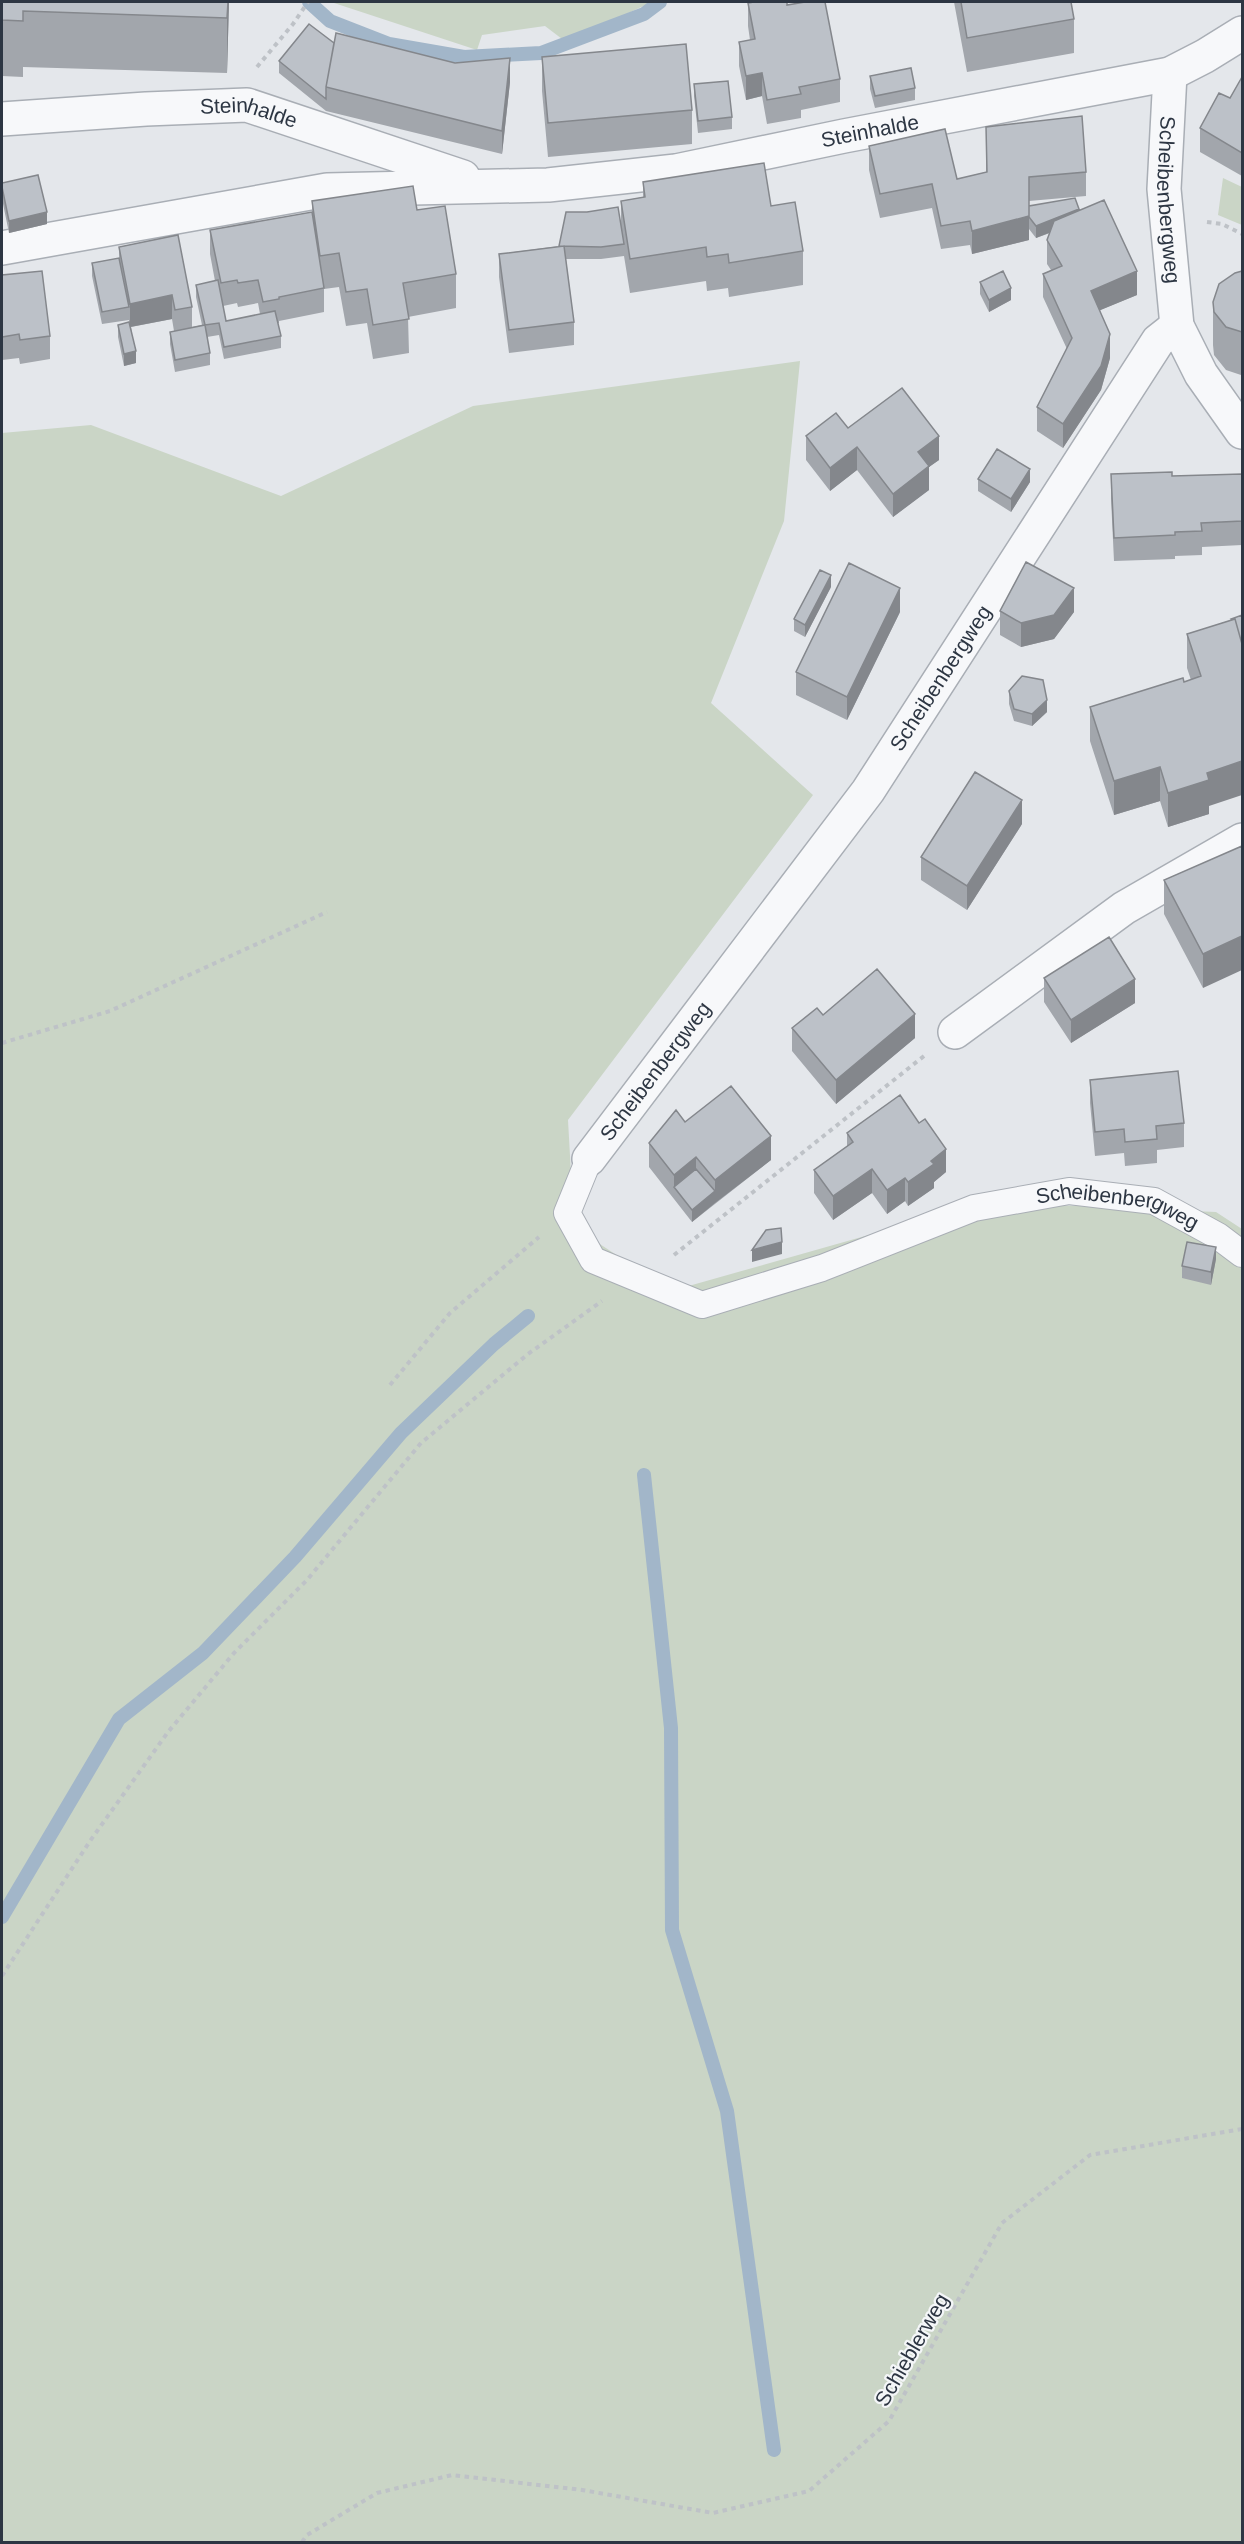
<svg xmlns="http://www.w3.org/2000/svg" width="1244" height="2544" font-family="Arial,sans-serif">
<rect width="100%" height="100%" fill="#e4e7eb"/>
<path fill="#cad5c6" d="M 331,2 L 652,2 L 566,42 L 545,26 L 482,35 L 477,50 Z
M 1223,178 L 1242,187 L 1242,225 L 1218,215 Z
M 800,361 L 784,521 L 711,703 L 813,795 L 568,1120 L 574,1227 L 671,1291 L 985,1202 L 1216,1212 L 1242,1229 L 1242,2542 L 2,2542 L 2,433 L 91,425 L 281,496 L 473,406 Z"/>
<g fill="none" stroke-linecap="round" stroke-linejoin="round">
<path stroke="#a2b6c9" stroke-width="14" d="M 309,2 L 330,21 L 389,44 L 464,57 L 541,53 L 644,14 L 660,2
M 644,1475 L 671,1728 L 672,1930 L 727,2111 L 774,2450
M 2,1917 L 119,1719 L 203,1653 L 295,1557 L 401,1433 L 494,1344 L 528,1316"/>
<defs>
<g id="lane">
<path id="s1" d="M 589,1159 L 567,1213 L 593,1260 L 702,1305 L 822,1268 L 974,1208 L 1069,1191 L 1154,1201 L 1218,1236 L 1242,1254"/>
</g>
<g id="street">
<path id="s2" d="M 1170,74 L 1164,189 L 1177,326 L 1201,374 L 1242,432"/>
<path id="s3" d="M 2,119 L 146,109 L 247,105 L 463,177"/>
<path id="s4" d="M 2,248 L 327,190 L 548,185 L 676,171 L 844,136 L 1170,74 L 1205,56 L 1242,33"/>
<path d="M 955,1032 L 1124,908 L 1242,840"/>
<path id="s5" d="M 589,1159 L 868,791 L 1158,341 L 1177,326"/>
</g>
</defs>
<use href="#lane" stroke="#a9aeb5" stroke-width="28"/>
<use href="#street" stroke="#a9aeb5" stroke-width="36"/>
<path stroke="#bec2c7" stroke-width="4" stroke-dasharray="4.5 4.5" stroke-linecap="butt" d="M 257,67 L 293,24 L 308,2
M 1207,222 L 1222,224 L 1242,234
M 2,1043 L 110,1011 L 327,912
M 674,1255 L 924,1056
M 390,1385 L 450,1313 L 539,1237
M 2,1976 L 90,1841 L 168,1732 L 234,1653 L 307,1580 L 421,1443 L 528,1354 L 602,1301
M 302,2542 L 307,2535 L 377,2493 L 452,2475 L 582,2490 L 713,2513 L 809,2491 L 889,2421 L 1002,2223 L 1090,2155 L 1242,2129"/>
<use href="#lane" stroke="#f7f8fa" stroke-width="26"/>
<use href="#street" stroke="#f7f8fa" stroke-width="33"/>
</g>
<path fill="#a2a6ac" fill-rule="evenodd" d="M 2,2 L 229,2 L 227,73 L 23,67 L 23,77 L 2,76 Z
M 954,2 L 1071,2 L 1074,19 L 1074,53 L 967,72 Z
M 748,3 L 787,5 L 840,79 L 840,102 L 801,110 L 801,118 L 767,124 L 762,96 L 746,100 L 739,66 L 739,42 L 750,40 L 748,26 Z
M 334,43 L 510,82 L 502,154 L 326,111 L 279,73 L 279,61 Z
M 542,57 L 692,110 L 692,144 L 548,157 L 542,91 Z
M 870,76 L 915,88 L 915,100 L 875,108 L 870,89 Z
M 1242,77 L 1242,176 L 1200,152 L 1200,128 L 1230,98 Z
M 694,84 L 732,117 L 732,129 L 698,133 L 694,96 Z
M 986,127 L 1086,172 L 1086,196 L 1029,201 L 1029,212 L 1079,210 L 1137,295 L 1100,310 L 1110,358 L 1101,390 L 1063,448 L 1037,431 L 1037,407 L 1067,349 L 1043,297 L 1043,274 L 1051,270 L 1047,264 L 1047,240 L 1050,233 L 1036,238 L 1029,229 L 1029,240 L 972,254 L 970,245 L 941,249 L 932,208 L 880,218 L 869,170 L 869,146 L 957,179 L 986,172 Z
M 643,182 L 771,206 L 803,251 L 803,285 L 729,297 L 728,288 L 707,291 L 706,281 L 630,293 L 624,256 L 601,259 L 566,259 L 574,322 L 574,345 L 509,353 L 499,277 L 499,254 L 559,246 L 621,223 L 621,201 L 643,197 Z
M 2,183 L 47,224 L 9,233 L 2,199 Z
M 312,201 L 417,210 L 456,274 L 456,308 L 408,317 L 409,353 L 373,359 L 367,323 L 346,326 L 339,287 L 324,289 L 324,312 L 279,321 L 279,323 L 278,323 L 281,336 L 281,348 L 224,359 L 219,335 L 207,337 L 210,353 L 210,365 L 175,372 L 170,344 L 170,332 L 174,331 L 172,319 L 131,327 L 136,363 L 124,366 L 118,337 L 118,325 L 129,322 L 129,320 L 102,324 L 92,276 L 92,263 L 119,258 L 119,247 L 192,307 L 192,327 L 202,325 L 196,297 L 196,285 L 215,281 L 210,254 L 210,230 L 312,212 ZM 237,303 L 238,307 L 258,303 L 260,314 L 226,321 L 223,306 Z
M 1242,271 L 1242,399 L 1241,399 L 1241,375 L 1226,370 L 1214,355 L 1213,345 L 1213,302 Z
M 2,275 L 50,336 L 50,359 L 20,364 L 19,358 L 2,360 Z
M 980,282 L 1011,300 L 989,312 L 980,294 Z
M 848,428 L 939,460 L 929,467 L 929,490 L 893,517 L 857,470 L 830,491 L 806,460 L 806,436 Z
M 1111,474 L 1172,476 L 1242,474 L 1242,545 L 1202,547 L 1202,555 L 1175,556 L 1175,559 L 1114,561 L 1111,498 Z
M 978,479 L 1030,482 L 1011,512 L 978,491 Z
M 831,587 L 805,637 L 794,631 L 794,619 Z
M 1000,611 L 1074,612 L 1054,639 L 1021,647 L 1000,635 Z
M 900,612 L 847,720 L 796,695 L 796,672 Z
M 1242,615 L 1209,806 L 1209,814 L 1168,827 L 1160,801 L 1114,815 L 1090,741 L 1090,707 L 1191,680 L 1187,668 L 1187,634 L 1231,620 Z
M 1009,691 L 1047,712 L 1032,726 L 1014,721 L 1009,704 Z
M 1022,824 L 967,910 L 921,880 L 921,857 Z
M 1242,846 L 1203,988 L 1164,914 L 1164,880 Z
M 1044,978 L 1135,1003 L 1071,1043 L 1044,1002 Z
M 823,1015 L 915,1038 L 836,1104 L 792,1051 L 792,1028 Z
M 1090,1080 L 1184,1123 L 1184,1147 L 1157,1150 L 1157,1163 L 1125,1166 L 1124,1153 L 1095,1156 L 1090,1103 Z
M 685,1122 L 771,1160 L 692,1222 L 649,1167 L 649,1143 Z
M 847,1133 L 946,1172 L 934,1182 L 934,1188 L 908,1206 L 905,1201 L 887,1214 L 872,1193 L 833,1220 L 814,1193 L 814,1170 L 847,1146 Z
M 1216,1259 L 1211,1285 L 1182,1278 L 1182,1266 Z"/>
<path fill="#84878c" d="M 228,2 L 229,2 L 227,73 L 227,18 Z
M 510,58 L 510,82 L 502,154 L 502,131 Z
M 762,73 L 762,96 L 746,100 L 746,76 Z
M 1079,209 L 1079,221 L 1036,238 L 1036,226 Z
M 47,212 L 47,224 L 9,233 L 9,221 Z
M 1029,216 L 1029,240 L 972,254 L 972,231 Z
M 1137,271 L 1137,295 L 1091,314 L 1091,291 Z
M 1011,288 L 1011,300 L 989,312 L 989,300 Z
M 172,295 L 172,319 L 130,327 L 130,304 Z
M 1110,334 L 1110,358 L 1101,390 L 1063,448 L 1063,424 Z
M 136,351 L 136,363 L 124,366 L 124,354 Z
M 939,436 L 939,460 L 929,467 L 929,490 L 893,517 L 893,494 L 918,452 Z
M 857,447 L 857,470 L 830,491 L 830,468 Z
M 1030,469 L 1030,482 L 1011,512 L 1011,499 Z
M 831,575 L 831,587 L 805,637 L 805,625 Z
M 900,588 L 900,612 L 847,720 L 847,697 Z
M 1074,588 L 1074,612 L 1054,639 L 1021,647 L 1021,623 Z
M 1047,700 L 1047,712 L 1032,726 L 1032,714 Z
M 1242,761 L 1242,795 L 1209,806 L 1209,814 L 1168,827 L 1168,793 L 1207,773 Z
M 1160,767 L 1160,801 L 1114,815 L 1114,781 Z
M 1022,800 L 1022,824 L 967,910 L 967,886 Z
M 1242,936 L 1242,970 L 1203,988 L 1203,954 Z
M 1135,979 L 1135,1003 L 1071,1043 L 1071,1020 Z
M 915,1014 L 915,1038 L 836,1104 L 836,1080 Z
M 771,1136 L 771,1160 L 715,1203 L 715,1180 Z
M 946,1149 L 946,1172 L 934,1182 L 934,1188 L 908,1206 L 908,1182 L 931,1161 Z
M 696,1157 L 696,1181 L 674,1187 L 674,1175 Z
M 872,1169 L 872,1193 L 833,1220 L 833,1196 Z
M 905,1178 L 905,1201 L 887,1214 L 887,1190 Z
M 715,1191 L 715,1203 L 692,1222 L 692,1210 Z
M 782,1242 L 782,1254 L 752,1262 L 752,1250 Z
M 1216,1247 L 1216,1259 L 1211,1285 L 1211,1272 Z"/>
<path fill="#bcc1c8" stroke="#84878c" stroke-width="1.5" d="M 2,2 L 228,2 L 227,18 L 23,11 L 23,21 L 2,20 Z
M 754,2 L 787,2 L 787,5 L 805,2 L 825,2 L 840,79 L 799,87 L 801,94 L 767,100 L 762,73 L 746,76 L 739,42 L 755,39 L 748,3 Z
M 961,2 L 1071,2 L 1074,19 L 967,38 Z
M 309,24 L 334,43 L 326,87 L 326,99 L 279,61 Z
M 336,33 L 455,63 L 510,58 L 502,131 L 326,87 Z
M 686,44 L 692,110 L 548,123 L 542,57 Z
M 911,68 L 915,88 L 875,96 L 870,76 Z
M 1242,77 L 1242,153 L 1200,128 L 1219,93 L 1230,98 Z
M 728,81 L 732,117 L 698,121 L 694,84 Z
M 1082,116 L 1086,172 L 1029,177 L 1029,216 L 972,231 L 970,221 L 941,226 L 932,184 L 880,194 L 869,146 L 945,129 L 957,179 L 987,172 L 986,127 Z
M 764,163 L 771,206 L 795,202 L 803,251 L 729,263 L 728,254 L 707,257 L 706,247 L 630,259 L 621,201 L 645,197 L 643,182 Z
M 38,175 L 47,212 L 9,221 L 2,187 L 2,183 Z
M 413,186 L 417,210 L 445,206 L 456,274 L 403,283 L 409,319 L 373,325 L 367,289 L 346,292 L 339,253 L 320,256 L 312,201 Z
M 1075,198 L 1079,209 L 1036,226 L 1029,217 L 1029,206 Z
M 1104,200 L 1137,271 L 1091,291 L 1110,334 L 1101,366 L 1063,424 L 1037,407 L 1072,338 L 1043,274 L 1062,266 L 1047,240 L 1054,221 Z
M 618,207 L 624,244 L 601,247 L 559,246 L 566,212 L 587,212 Z
M 312,212 L 324,288 L 279,297 L 279,299 L 263,302 L 258,280 L 238,283 L 237,280 L 221,283 L 210,230 Z
M 178,235 L 192,307 L 175,310 L 172,295 L 130,304 L 119,247 Z
M 564,246 L 574,322 L 509,330 L 499,254 Z
M 119,258 L 129,307 L 102,312 L 92,263 Z
M 42,271 L 50,336 L 20,340 L 19,334 L 2,337 L 2,275 Z
M 1003,271 L 1011,288 L 989,300 L 980,282 Z
M 1242,271 L 1242,332 L 1226,327 L 1214,312 L 1213,302 L 1219,284 L 1235,273 Z
M 218,280 L 226,321 L 275,311 L 281,336 L 224,347 L 219,323 L 205,325 L 196,285 Z
M 129,322 L 136,351 L 124,354 L 118,325 Z
M 205,325 L 210,353 L 175,360 L 170,332 Z
M 902,388 L 939,436 L 918,452 L 929,466 L 893,494 L 857,447 L 830,468 L 806,436 L 836,413 L 848,428 Z
M 997,449 L 1030,469 L 1011,499 L 978,479 Z
M 1172,472 L 1172,476 L 1242,474 L 1242,521 L 1201,523 L 1202,531 L 1175,532 L 1175,535 L 1114,538 L 1111,474 Z
M 1026,562 L 1074,588 L 1054,615 L 1021,623 L 1000,611 Z
M 849,563 L 900,588 L 847,697 L 796,672 Z
M 820,570 L 831,575 L 805,625 L 794,619 Z
M 1242,615 L 1242,644 L 1235,619 L 1232,620 L 1231,619 Z
M 1235,619 L 1242,644 L 1242,761 L 1207,773 L 1209,780 L 1168,793 L 1160,767 L 1114,781 L 1090,707 L 1183,678 L 1184,682 L 1201,676 L 1187,634 Z
M 1022,676 L 1043,680 L 1047,700 L 1032,714 L 1014,709 L 1009,691 Z
M 975,772 L 1022,800 L 967,886 L 921,857 Z
M 1242,846 L 1242,936 L 1203,954 L 1164,880 Z
M 1109,937 L 1135,979 L 1071,1020 L 1044,978 Z
M 877,969 L 915,1014 L 836,1080 L 792,1028 L 817,1008 L 823,1015 Z
M 1178,1071 L 1184,1123 L 1156,1126 L 1157,1139 L 1125,1142 L 1124,1129 L 1095,1132 L 1090,1080 Z
M 731,1086 L 771,1136 L 715,1180 L 696,1157 L 674,1175 L 649,1143 L 676,1110 L 685,1122 Z
M 900,1095 L 919,1123 L 925,1119 L 946,1149 L 931,1161 L 934,1164 L 908,1182 L 905,1178 L 887,1190 L 872,1169 L 833,1196 L 814,1170 L 853,1142 L 847,1133 Z
M 696,1169 L 715,1191 L 692,1210 L 674,1187 Z
M 781,1228 L 782,1242 L 752,1250 L 766,1230 Z
M 1187,1242 L 1216,1247 L 1211,1272 L 1182,1266 Z"/>
<g text-anchor="middle" stroke-width="4.5" stroke-linejoin="round" paint-order="stroke">
<g font-size="21" fill="#2d3643" stroke="#f4f6f8">
<text dy="7" stroke="none"><textPath href="#s3" startOffset="248">Steinhalde</textPath></text>
<text dy="7" stroke="none"><textPath href="#s4" startOffset="878">Steinhalde</textPath></text>
<text dy="7" stroke="none"><textPath href="#s2" startOffset="126">Scheibenbergweg</textPath></text>
<text dy="7" stroke="none"><textPath href="#s5" startOffset="596">Scheibenbergweg</textPath></text>
<text dy="7" stroke="none"><textPath href="#s5" startOffset="110">Scheibenbergweg</textPath></text>
<text dy="7" stroke="none"><textPath href="#s1" startOffset="666">Scheibenbergweg</textPath></text>
<text transform="translate(912 2350) rotate(-60)" y="7">Schieblerweg</text>
</g>
</g>
<rect width="1244" height="2544" fill="none" stroke="#2d3643" stroke-width="6"/>
</svg>
